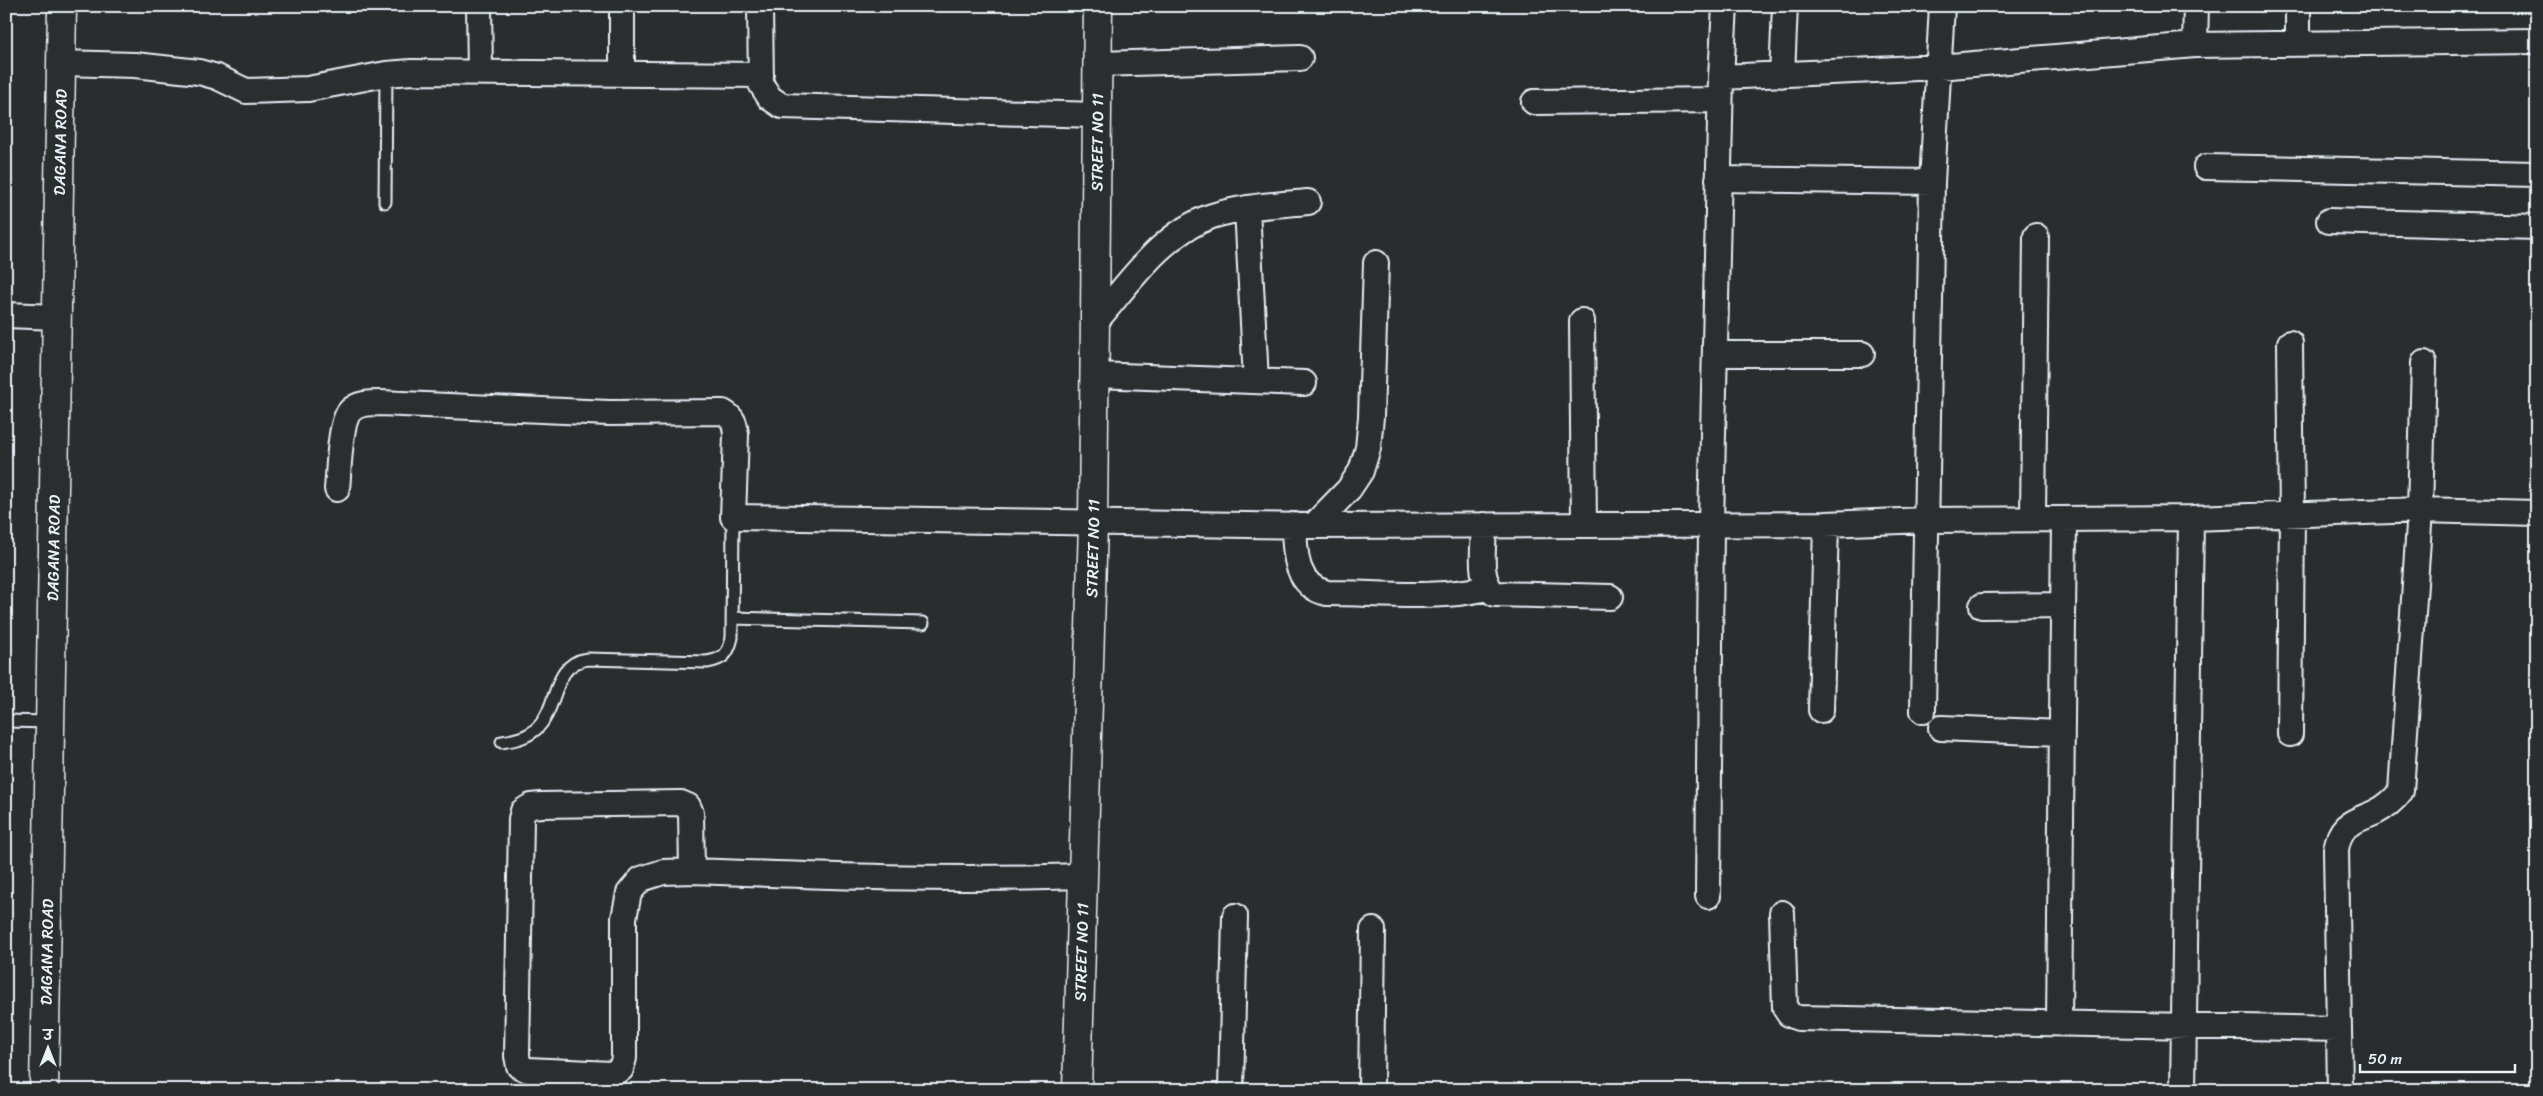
<svg xmlns="http://www.w3.org/2000/svg" width="2543" height="1096" font-family="Sriracha,'Playpen Sans Deva',sans-serif">
<rect width="100%" height="100%" fill="#2a2d2e"/>
<filter id="ink" filterUnits="userSpaceOnUse"><feTurbulence type="fractalNoise" baseFrequency=".02" numOctaves="2"/><feDisplacementMap in="SourceGraphic" scale="10" xChannelSelector="R" yChannelSelector="G"/><feConvolveMatrix kernelMatrix="1 2 1 2 8 2 1 2 1" color-interpolation-filters="sRGB"/></filter>
<g filter="url(#ink)">
<g fill="none" stroke-linecap="round" stroke-linejoin="round">
<defs>
<path id="lane" d="M 385,202 L 386,74
M 732,618 L 923,623
M 6,721 L 49,722
M 502,742 C 513,740 526,738 535,730 C 560,709 550,665 587,659 L 707,662 C 724,659 728,654 732,638 L 733,517"/>
<path id="street" d="M 479,6 L 480,72
M 622,6 L 622,73
M 760,6 L 761,84 L 770,98 L 782,106 L 1097,115
M 2196,6 L 2195,45 L 2537,41
M 2298,44 L 2298,6
M 60,63 L 135,65 L 199,72 L 217,77 L 246,91 L 308,89 L 386,74 L 412,72 L 761,75
M 1098,64 L 1300,58
M 1782,75 L 1785,6
M 1721,77 L 1939,67 L 2195,45
M 1534,102 L 1720,100
M 2206,167 L 2537,174
M 1718,179 L 1932,182
M 1247,208 L 1256,381
M 2329,221 L 2537,227
M 6,315 L 57,317
M 1097,320 C 1130,282 1162,233 1212,216 C 1243,206 1276,205 1308,202
M 1582,321 L 1584,525
M 2290,343 L 2292,515 L 2290,734
M 1715,354 L 1862,354
M 1095,375 L 1304,383
M 337,489 C 339,472 339,424 350,411 C 358,403 369,403 380,403 L 609,413 L 723,412 C 734,418 735,424 736,435 L 733,517 L 1313,526 L 1584,525 L 1826,524 L 1926,520 L 2191,518 L 2420,510 L 2537,513
M 2033,518 L 2036,236
M 1294,525 C 1295,553 1295,586 1327,593 C 1380,593 1436,600 1487,588
M 1484,525 C 1484,546 1477,581 1495,594 L 1610,597
M 1313,526 L 1349,489 L 1361,471 L 1368,448 L 1371,417 L 1376,263
M 1982,606 L 2063,605
M 1821,710 L 1826,524
M 1923,711 L 1932,182 L 1942,6
M 1941,728 L 2061,733
M 692,871 L 691,813 L 688,806 L 681,803 L 541,805 L 531,806 L 523,811 L 521,819 L 517,1056 L 519,1066 L 528,1070 L 611,1074 L 621,1069 L 624,1058 L 624,918 L 629,893 L 641,879 L 663,872 L 692,871 C 822,876 952,881 1082,876
M 1708,896 L 1711,524 L 1721,77 L 1725,6
M 1782,913 L 1785,1008 L 1789,1014 L 1798,1018 L 2339,1029
M 2059,1023 L 2064,519
M 1231,1090 L 1235,916
M 1371,1090 L 1373,930
M 2183,1090 L 2191,518
M 2340,1090 L 2336,850 C 2340,822 2354,822 2376,812 C 2386,807 2394,800 2401,791 L 2420,510 L 2424,363"/>
<g id="secondary">
<path id="s1" d="M 44,1090 L 62,6"/>
<path id="s2" d="M 1077,1090 L 1093,523 L 1098,6"/>
</g>
</defs>
<use href="#lane" stroke="#e8f1f8" stroke-width="15"/>
<use href="#street" stroke="#e8f1f8" stroke-width="28"/>
<use href="#secondary" stroke="#e8f1f8" stroke-width="31"/>
<use href="#lane" stroke="#2a2d2e" stroke-width="11"/>
<use href="#street" stroke="#2a2d2e" stroke-width="24"/>
<use href="#secondary" stroke="#2a2d2e" stroke-width="28"/>
</g>
</g>
<g text-anchor="middle" stroke-width="4" stroke-linejoin="round" paint-order="stroke">
<g font-size="16" fill="#e8f1f8" stroke="#2a2d2e">
<text dy="6" stroke="none"><textPath href="#s1" startOffset="948">DAGANA ROAD</textPath></text>
<text dy="6" stroke="none"><textPath href="#s2" startOffset="948">STREET NO 11</textPath></text>
<text dy="6" stroke="none"><textPath href="#s1" startOffset="542">DAGANA ROAD</textPath></text>
<text dy="6" stroke="none"><textPath href="#s2" startOffset="542">STREET NO 11</textPath></text>
<text dy="6" stroke="none"><textPath href="#s1" startOffset="138">DAGANA ROAD</textPath></text>
<text dy="6" stroke="none"><textPath href="#s2" startOffset="138">STREET NO 11</textPath></text>
</g>
</g>
<rect width="2543" height="1096" fill="none" stroke="#2a2d2e" stroke-width="25"/>
<rect x="12" y="12" width="2518" height="1071" fill="none" stroke="#e8f1f8" stroke-width="2" filter="url(#ink)"/>
<g transform="translate(48 1048)" stroke="#2a2d2e" stroke-width="4" paint-order="stroke">
<path d="M0-4L9 19L0 12L-9 19Z" fill="#e8f1f8"/>
<text y="-8" font-size="14" font-weight="bold" text-anchor="middle" fill="#e8f1f8">उ</text>
</g>
<path d="M2360 1064v8h155v-8" fill="none" stroke="#e8f1f8" stroke-width="2.5"/>
<text x="2368" y="1064" font-size="15" fill="#e8f1f8" stroke="#2a2d2e" stroke-width="4" paint-order="stroke">50 m</text>
</svg>
